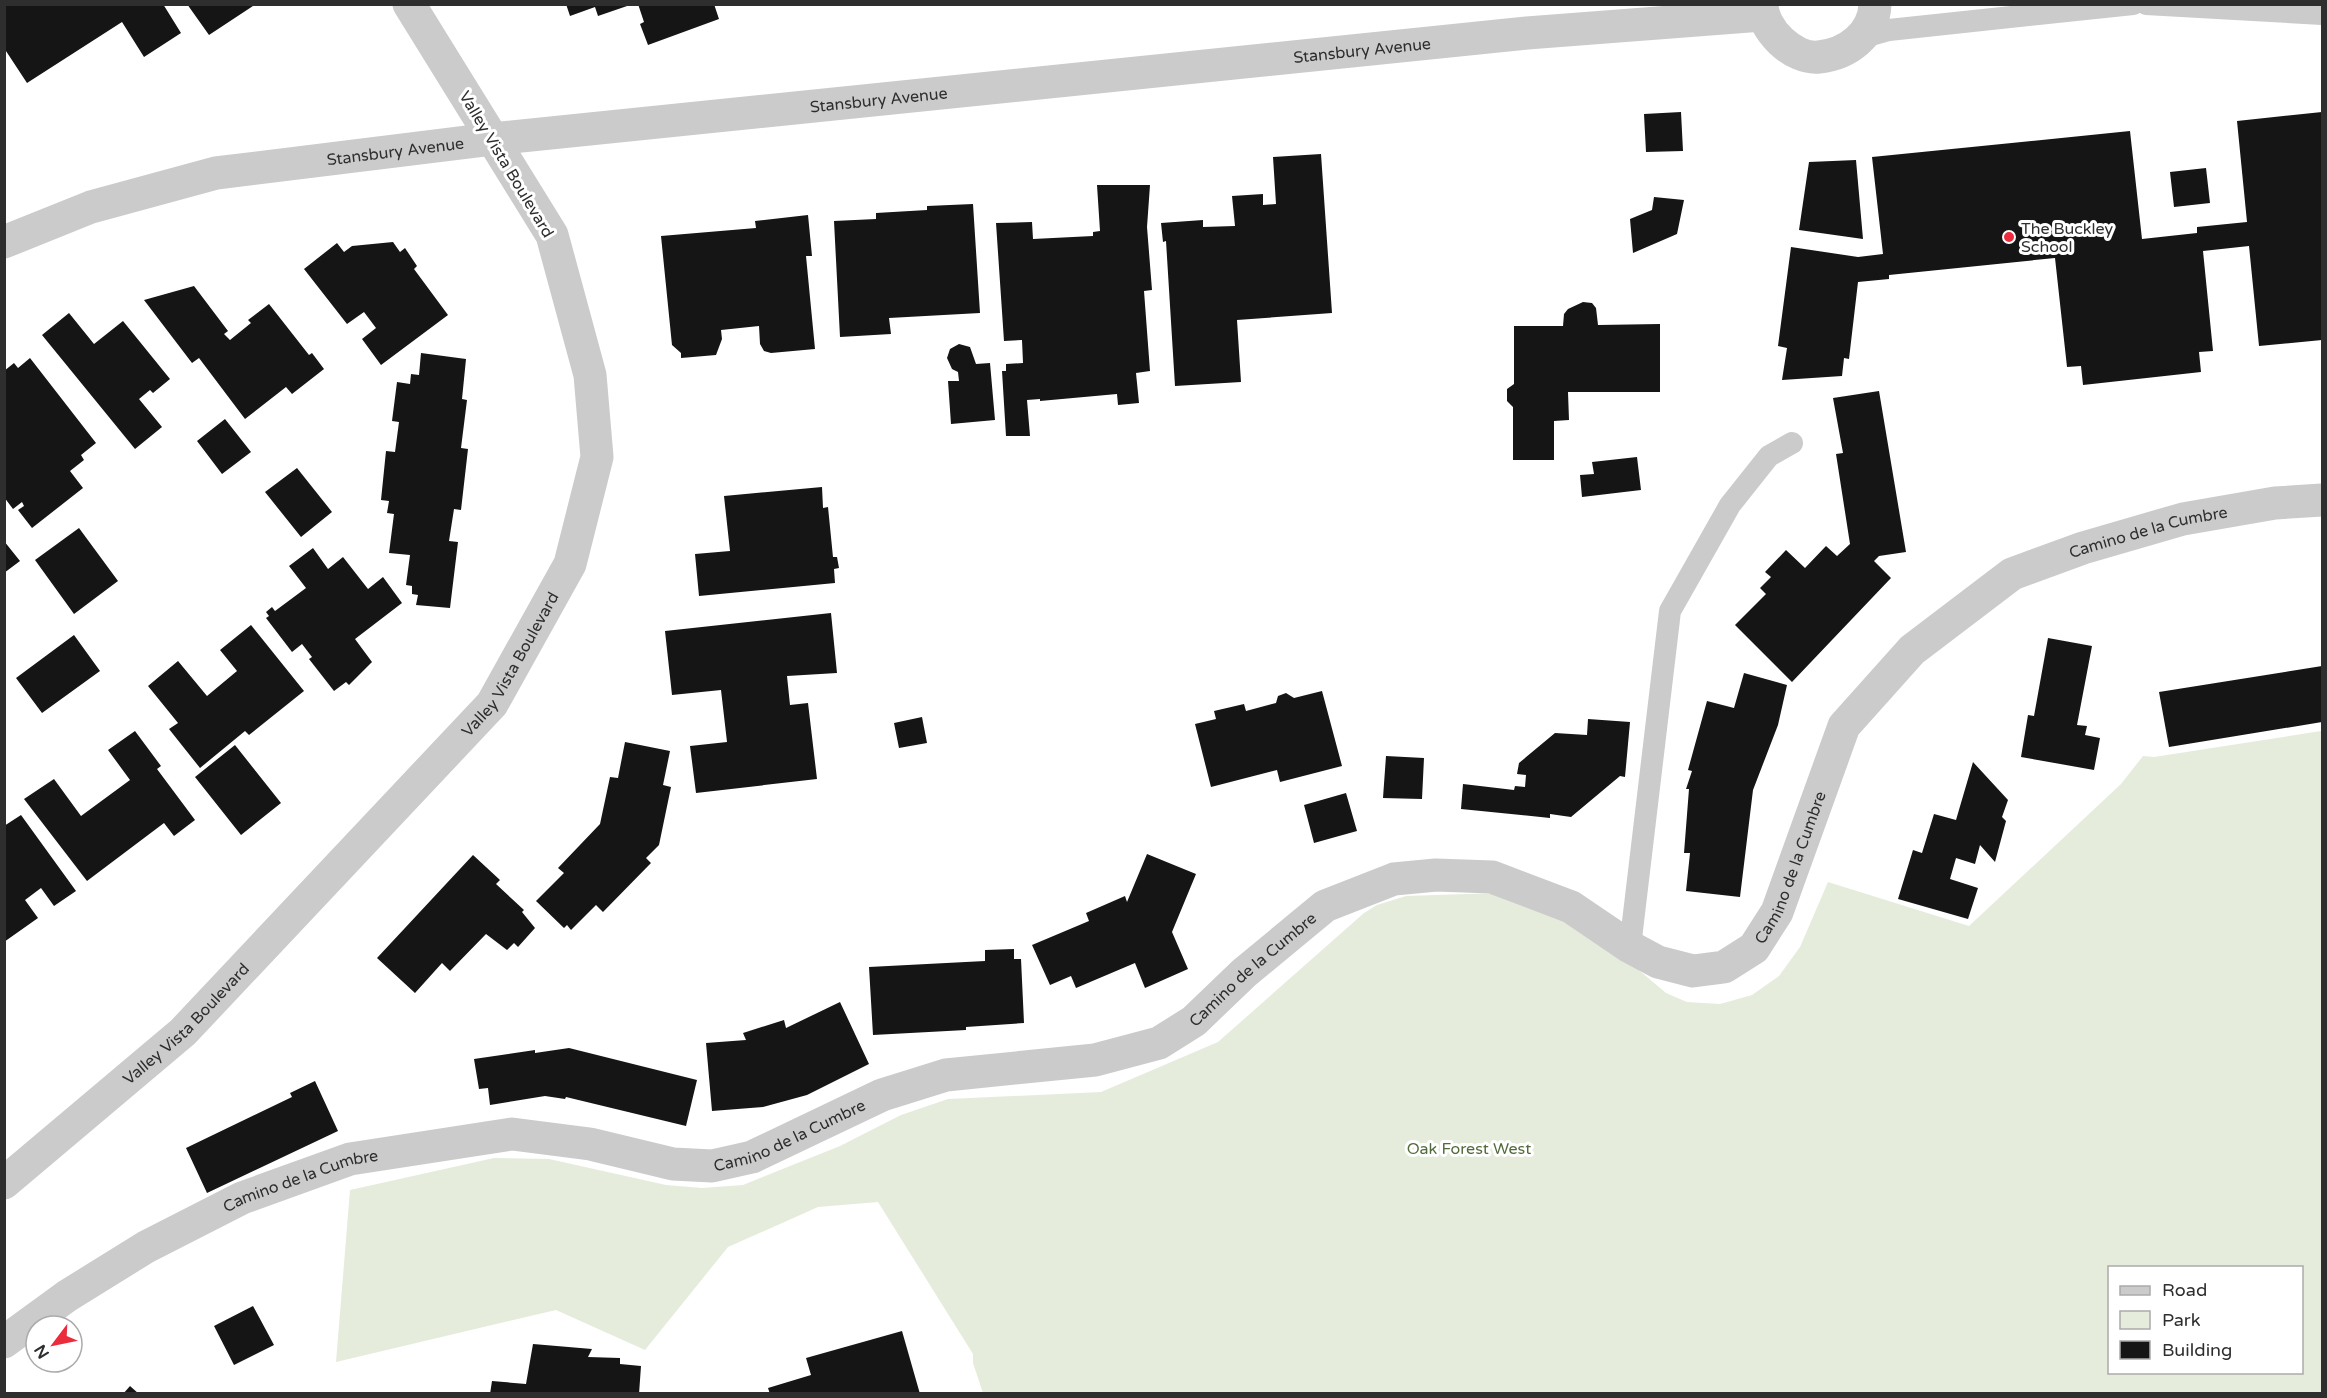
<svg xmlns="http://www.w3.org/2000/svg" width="2327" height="1398" font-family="'Varela Round',sans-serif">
<rect width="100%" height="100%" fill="#fff"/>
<path fill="#e5ecdc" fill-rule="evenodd" d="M 2321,731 L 2322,1393 L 983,1393 L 973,1363 L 973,1354 L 878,1202 L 818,1207 L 728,1247 L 645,1350 L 556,1310 L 336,1362 L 350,1190 L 494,1158 L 549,1159 L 666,1185 L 702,1188 L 743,1185 L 840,1146 L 901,1115 L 948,1099 L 1101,1092 L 1218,1042 L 1364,913 L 1377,905 L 1406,896 L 1498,893 L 1583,923 L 1666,993 L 1687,1002 L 1720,1004 L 1752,995 L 1779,976 L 1800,947 L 1828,882 L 1969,926 L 2121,784 L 2143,756 L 2154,757 ZM 2110,1268 L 2302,1268 L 2302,1372 L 2110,1372 Z"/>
<path fill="#151515" d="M 4,4 L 163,4 L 181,33 L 144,57 L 122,22 L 27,83 L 4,48 Z
M 187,4 L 256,4 L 209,35 Z
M 566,4 L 630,4 L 630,5 L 598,16 L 595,7 L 570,16 Z
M 638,4 L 714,4 L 719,19 L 648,45 L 640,24 L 644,22 Z
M 1681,112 L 1683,151 L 1646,152 L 1644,114 Z
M 2322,112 L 2322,340 L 2259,346 L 2249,246 L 2203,251 L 2213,351 L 2199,352 L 2201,372 L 2083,385 L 2081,366 L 2067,367 L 2055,258 L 1889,275 L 1889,279 L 1858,282 L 1849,359 L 1844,358 L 1842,376 L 1782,380 L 1787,348 L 1778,346 L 1791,247 L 1858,257 L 1883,254 L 1872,157 L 2130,131 L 2142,239 L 2197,233 L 2197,227 L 2247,222 L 2237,121 Z
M 1321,154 L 1332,313 L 1237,320 L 1241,382 L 1175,386 L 1166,241 L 1163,242 L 1161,223 L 1203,220 L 1203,227 L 1235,226 L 1232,196 L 1263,194 L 1263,205 L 1276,204 L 1273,157 Z
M 1856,160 L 1863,239 L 1799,230 L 1809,162 Z
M 2206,168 L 2210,203 L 2174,207 L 2170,172 Z
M 1097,185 L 1150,185 L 1147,227 L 1152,290 L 1144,291 L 1150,371 L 1136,373 L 1139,403 L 1118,405 L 1117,394 L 1040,401 L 1040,399 L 1027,400 L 1030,436 L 1006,436 L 1002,371 L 1006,371 L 1006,364 L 1023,363 L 1022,340 L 1004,341 L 996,223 L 1032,222 L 1033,239 L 1093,236 L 1093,232 L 1100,231 Z
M 1654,197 L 1684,200 L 1677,234 L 1633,253 L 1630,219 L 1652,210 Z
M 973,204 L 980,313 L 889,318 L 891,334 L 840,337 L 834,221 L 876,219 L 876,213 L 927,210 L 927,206 Z
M 808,215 L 812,256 L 806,256 L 815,349 L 771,353 L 764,351 L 760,344 L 759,326 L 721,330 L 722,339 L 716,355 L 681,358 L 681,353 L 672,345 L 661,236 L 756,228 L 755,221 Z
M 393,242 L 400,252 L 405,248 L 417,266 L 414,269 L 448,315 L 381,365 L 362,339 L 376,328 L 364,312 L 347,324 L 304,269 L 337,243 L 344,252 L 352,246 Z
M 194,286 L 228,331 L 224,334 L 230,340 L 251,323 L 248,320 L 269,304 L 309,355 L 312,353 L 324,369 L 292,394 L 286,387 L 245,419 L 199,358 L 192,363 L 144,300 Z
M 1583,302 L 1592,303 L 1596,308 L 1598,325 L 1660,324 L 1660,392 L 1568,392 L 1569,420 L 1554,421 L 1554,460 L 1513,460 L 1513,407 L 1507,401 L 1507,389 L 1514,384 L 1514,326 L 1563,326 L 1564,314 L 1568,309 Z
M 69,313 L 94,344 L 123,321 L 170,379 L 153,393 L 150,390 L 139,399 L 162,427 L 135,449 L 42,335 Z
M 959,344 L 970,347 L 976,364 L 990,363 L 995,420 L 951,424 L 948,381 L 959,381 L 958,372 L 952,369 L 947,358 L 950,349 Z
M 421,353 L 466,359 L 462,399 L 467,400 L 461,448 L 468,449 L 461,510 L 454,509 L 449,541 L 458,542 L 450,608 L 416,605 L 418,595 L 412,594 L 412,586 L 406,585 L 410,555 L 389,553 L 394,514 L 387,513 L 389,501 L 381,500 L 386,451 L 395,452 L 399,422 L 392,421 L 397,382 L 410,384 L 411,374 L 419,375 Z
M 30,358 L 96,443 L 81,455 L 84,460 L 70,471 L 83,488 L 32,528 L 18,510 L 24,506 L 22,502 L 13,509 L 4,497 L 4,371 L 14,363 L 18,368 Z
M 1879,391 L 1906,552 L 1879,556 L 1874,561 L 1891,578 L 1792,682 L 1735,625 L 1766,594 L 1760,588 L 1771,577 L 1765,572 L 1786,550 L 1805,568 L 1826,546 L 1837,556 L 1850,544 L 1836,454 L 1843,453 L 1833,398 Z
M 225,419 L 251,452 L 222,474 L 197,441 Z
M 1637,457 L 1641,490 L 1582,497 L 1580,475 L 1594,474 L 1592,462 Z
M 297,468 L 332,512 L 301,537 L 265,492 Z
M 822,487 L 823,508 L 828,507 L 833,557 L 837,557 L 839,568 L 834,569 L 835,583 L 699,596 L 695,554 L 730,551 L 724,496 Z
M 79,528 L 118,581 L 74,614 L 35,560 Z
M 4,541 L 20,561 L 4,573 Z
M 313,548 L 328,569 L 343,557 L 368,589 L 383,577 L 402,603 L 355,639 L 372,662 L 349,685 L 346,682 L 334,691 L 309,659 L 312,657 L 302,644 L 292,652 L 266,618 L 269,616 L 266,612 L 272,607 L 275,611 L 306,588 L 289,566 Z
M 831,613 L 837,673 L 787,676 L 790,705 L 808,703 L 817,779 L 696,793 L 690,746 L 727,742 L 721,690 L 672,695 L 665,631 Z
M 251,625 L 304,691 L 249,735 L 245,731 L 200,768 L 169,729 L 178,723 L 148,686 L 178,661 L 207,696 L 237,671 L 220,650 Z
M 74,635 L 100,671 L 42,713 L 16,678 Z
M 2048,638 L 2092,646 L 2077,725 L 2087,726 L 2085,735 L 2100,738 L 2094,770 L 2021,757 L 2028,715 L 2034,716 Z
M 2322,666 L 2322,722 L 2169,747 L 2159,692 Z
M 1744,673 L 1787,685 L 1778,725 L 1753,790 L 1740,897 L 1686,891 L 1690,853 L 1684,853 L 1689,789 L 1686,789 L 1692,771 L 1688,770 L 1707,701 L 1734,708 Z
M 1322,691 L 1342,766 L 1280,782 L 1277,770 L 1211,787 L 1195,724 L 1216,719 L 1214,711 L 1244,704 L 1246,711 L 1276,703 L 1278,696 L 1286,693 L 1294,698 Z
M 922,717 L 927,743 L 899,748 L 894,723 Z
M 1588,719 L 1630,722 L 1625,777 L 1620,776 L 1571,817 L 1550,814 L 1550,818 L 1461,809 L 1463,784 L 1514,790 L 1515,786 L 1525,787 L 1526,775 L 1517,774 L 1519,763 L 1555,733 L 1587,735 Z
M 135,731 L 161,766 L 157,769 L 195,820 L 174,836 L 164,823 L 87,881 L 24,799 L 54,779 L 81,816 L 130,780 L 108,750 Z
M 625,742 L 670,751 L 663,785 L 671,787 L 659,845 L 646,858 L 651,863 L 603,912 L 596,905 L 571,930 L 567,925 L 564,928 L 536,901 L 564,873 L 558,868 L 600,824 L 610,777 L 618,778 Z
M 235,745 L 281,803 L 241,835 L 195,777 Z
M 1386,756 L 1424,758 L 1422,799 L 1383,798 Z
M 1973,762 L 2008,800 L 2002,817 L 2006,821 L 1995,862 L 1980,845 L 1975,864 L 1956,858 L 1950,879 L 1978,888 L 1968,919 L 1898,899 L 1913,850 L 1922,853 L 1934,814 L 1956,820 Z
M 1346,793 L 1357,831 L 1314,843 L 1304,805 Z
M 21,815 L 76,891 L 54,906 L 41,888 L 25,900 L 38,918 L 4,942 L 4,826 Z
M 1147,854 L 1196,874 L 1172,932 L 1188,969 L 1145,988 L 1135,963 L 1076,988 L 1071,976 L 1050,985 L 1032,945 L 1089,921 L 1086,913 L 1125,896 L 1127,902 Z
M 473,855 L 500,880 L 496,884 L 524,910 L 522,912 L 535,928 L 518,947 L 514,943 L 507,950 L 486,934 L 450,971 L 442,963 L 415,993 L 377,958 Z
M 1014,949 L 1014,959 L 1021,959 L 1024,1023 L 966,1027 L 966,1030 L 873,1035 L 869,967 L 985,961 L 985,950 Z
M 840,1002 L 869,1064 L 807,1095 L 763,1107 L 712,1111 L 706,1043 L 746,1040 L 743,1033 L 784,1020 L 786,1028 Z
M 569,1048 L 697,1080 L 686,1126 L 566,1097 L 565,1099 L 545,1096 L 490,1105 L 488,1088 L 479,1089 L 474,1059 L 535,1050 L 535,1053 Z
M 315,1081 L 338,1131 L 207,1193 L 186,1148 L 292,1097 L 290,1093 Z
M 253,1306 L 274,1345 L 234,1365 L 214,1326 Z
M 902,1331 L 920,1394 L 770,1394 L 768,1388 L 811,1375 L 806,1358 Z
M 533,1344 L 592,1349 L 588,1357 L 620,1358 L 620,1364 L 641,1366 L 639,1394 L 490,1394 L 492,1381 L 526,1384 Z
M 130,1386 L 139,1394 L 123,1394 Z"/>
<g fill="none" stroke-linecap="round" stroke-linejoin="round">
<path stroke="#cbcbcb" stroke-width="22" d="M 2146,4 L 2322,14
M 1864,37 L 1889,30 L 2133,4
M 1630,947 L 1670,611 L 1730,505 L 1769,456 L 1792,443"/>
<g stroke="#cbcbcb" stroke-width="33">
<path d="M 1762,4 C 1762,29 1793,60 1819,57 C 1848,54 1874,34 1875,4"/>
<path id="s1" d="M 4,242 L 91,207 L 216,173 L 492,139 L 1527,33 L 1762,15"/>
<path id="s2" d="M 4,1183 L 183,1032 L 492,704 L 570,564 L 597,457 L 590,375 L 552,235 L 409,4"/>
<path id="s3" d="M 4,1342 L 67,1296 L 146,1247 L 242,1198 L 350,1159 L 512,1134 L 590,1144 L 673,1164 L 712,1166 L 752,1157 L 882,1095 L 946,1075 L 1095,1060 L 1159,1043 L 1194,1021 L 1244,973 L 1325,906 L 1394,879 L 1436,875 L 1492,877 L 1571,907 L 1630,947 L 1658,962 L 1693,971 L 1724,967 L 1754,948 L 1777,912 L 1844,726 L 1912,650 L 2012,574 L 2083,548 L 2183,519 L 2275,503 L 2322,500"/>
</g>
</g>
<circle fill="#ea2c3d" stroke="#fff" stroke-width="2" cx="2009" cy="237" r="6"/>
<g text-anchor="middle" stroke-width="6" stroke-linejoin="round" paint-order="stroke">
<g font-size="16" fill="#2e2e2e" stroke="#fff">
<text dy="6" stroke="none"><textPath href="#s1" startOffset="1376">Stansbury Avenue</textPath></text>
<text dy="6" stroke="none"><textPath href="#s1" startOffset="890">Stansbury Avenue</textPath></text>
<text dy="6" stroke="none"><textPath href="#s1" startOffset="404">Stansbury Avenue</textPath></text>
<text transform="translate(507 164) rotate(59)" y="6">Valley Vista Boulevard</text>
<text dy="6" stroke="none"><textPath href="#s3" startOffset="2518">Camino de la Cumbre</textPath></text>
<text dy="6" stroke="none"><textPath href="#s2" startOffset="728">Valley Vista Boulevard</textPath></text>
<text dy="6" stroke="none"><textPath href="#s3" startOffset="1996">Camino de la Cumbre</textPath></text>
<text dy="6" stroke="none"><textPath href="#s3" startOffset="1348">Camino de la Cumbre</textPath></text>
<text dy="6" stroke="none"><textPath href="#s2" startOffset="242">Valley Vista Boulevard</textPath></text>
<text dy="6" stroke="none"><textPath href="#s3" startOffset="844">Camino de la Cumbre</textPath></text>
<text dy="6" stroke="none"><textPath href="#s3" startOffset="340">Camino de la Cumbre</textPath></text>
</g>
<g font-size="16" fill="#2e2e2e" stroke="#fff" text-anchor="start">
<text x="2021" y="234">The Buckley<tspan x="2021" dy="18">School</tspan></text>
</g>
<g font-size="16" fill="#526b3a" stroke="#fff">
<text x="1469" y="1154">Oak Forest West</text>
</g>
</g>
<rect width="2327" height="1398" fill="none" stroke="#2e2e2e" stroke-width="12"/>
<rect x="2108" y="1266" width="195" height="108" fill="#ffffff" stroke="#ababab" stroke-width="1.5"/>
<rect x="2120" y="1286" width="30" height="9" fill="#cbcbcb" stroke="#ababab" stroke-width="1.5"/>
<text x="2162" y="1296" font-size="18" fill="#2e2e2e">Road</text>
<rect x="2120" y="1311" width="30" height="18" fill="#e5ecdc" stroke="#ababab" stroke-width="1.5"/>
<text x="2162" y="1326" font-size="18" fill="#2e2e2e">Park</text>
<rect x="2120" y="1341" width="30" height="18" fill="#151515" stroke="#ababab" stroke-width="1.5"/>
<text x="2162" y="1356" font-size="18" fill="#2e2e2e">Building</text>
<g transform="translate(54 1344) rotate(238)"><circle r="28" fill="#ffffff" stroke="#ababab" stroke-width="1.5"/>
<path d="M0-4.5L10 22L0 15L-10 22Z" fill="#ea2c3d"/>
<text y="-9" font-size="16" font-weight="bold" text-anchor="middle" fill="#2e2e2e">N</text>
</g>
</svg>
